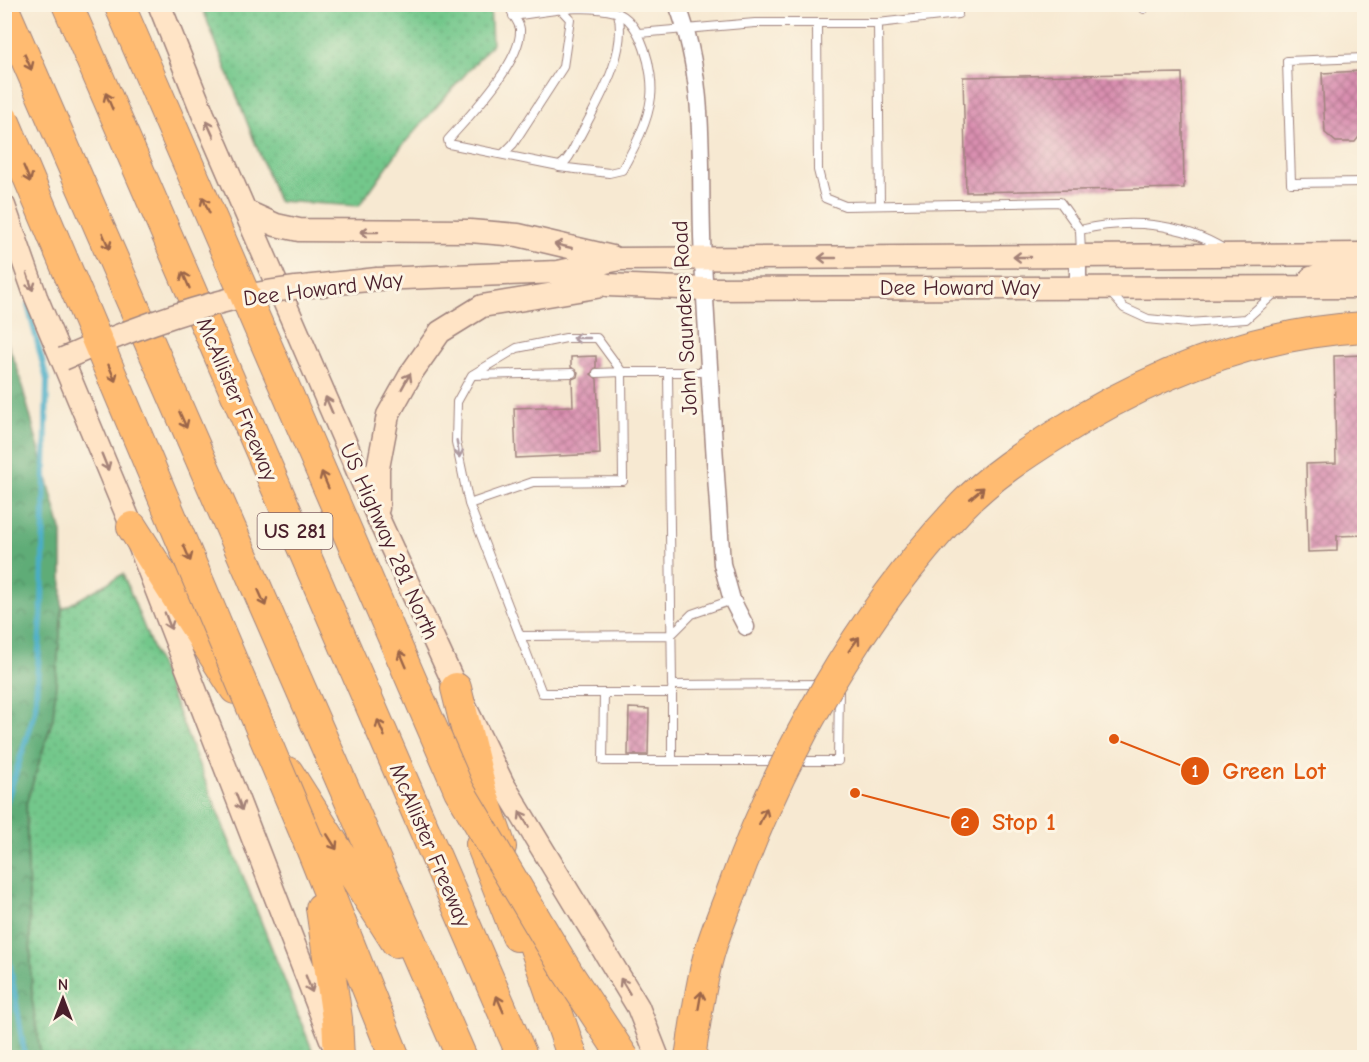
<svg xmlns="http://www.w3.org/2000/svg" width="1369" height="1062" font-family="'Comic Neue',sans-serif">
<defs>
<pattern id="grass-dots" width="8" height="8" patternUnits="userSpaceOnUse" patternTransform="scale(1.5)"><rect width="8" height="8" fill="#73c78b"/><path d="M2 2h.1M6 6h.1" fill="none" stroke="#65aa78" stroke-width="1.8" stroke-linecap="round"/></pattern>
<pattern id="forest-crowns" width="20" height="18" patternUnits="userSpaceOnUse" patternTransform="scale(1.5)"><rect width="20" height="18" fill="#5eac77"/><path d="M2 6a3 3 0 1 1 6 0M12 15a3 3 0 1 1 6 0" fill="none" stroke="#508b62"/></pattern>
<pattern id="building-cross-hatch" width="8" height="8" patternUnits="userSpaceOnUse" patternTransform="scale(1.5)"><rect width="8" height="8" fill="#d98fb0"/><path d="M0 0l8 8M0 8l8-8" fill="none" stroke="#b2748f"/></pattern>
</defs>
<rect width="100%" height="100%" fill="#fcf5e5"/>
<filter id="ink" filterUnits="userSpaceOnUse"><feTurbulence type="fractalNoise" baseFrequency=".0167" numOctaves="2"/><feDisplacementMap in="SourceGraphic" scale="12" xChannelSelector="R" yChannelSelector="G"/><feConvolveMatrix kernelMatrix="1 2 1 2 8 2 1 2 1" color-interpolation-filters="sRGB"/></filter>
<filter id="wash" filterUnits="userSpaceOnUse"><feTurbulence type="fractalNoise" baseFrequency=".008" numOctaves="4" result="noise"/><feDisplacementMap in="SourceGraphic" scale="24" xChannelSelector="R" yChannelSelector="G"/><feGaussianBlur stdDeviation="1.35" result="paint"/><feColorMatrix in="noise" values="0 0 0 0 0 0 0 0 0 0 0 0 0 0 0 0 0 1.4 0 .05"/><feComposite in="paint" operator="in"/></filter>
<g filter="url(#wash)">
<rect width="100%" height="100%" fill="#f7e9d2"/>
<path fill="url(#grass-dots)" stroke="#5e735b" stroke-width="1.5" d="M 201,5 L 490,5 L 492,44 L 401,147 L 359,206 L 278,201 Z
M 123,574 L 315,1057 L 41,1057 L 32,999 L 26,804 L 53,718 L 62,609 Z"/>
<path fill="url(#forest-crowns)" stroke="#546651" stroke-width="1.5" d="M 4,335 L 17,367 L 62,533 L 62,609 L 53,718 L 26,804 L 32,999 L 41,1057 L 5,1057 Z"/>
<g fill="none" stroke-linecap="round" stroke-linejoin="round">
<path stroke="#48adc7" stroke-width="6" d="M 25,1058 L 5,936 L 5,806 L 35,712 L 42,603 L 47,380 L 28,305"/>
</g>
<g id="blocks">
<path fill="url(#building-cross-hatch)" d="M 1361,71 L 1365,129 L 1355,142 L 1336,142 L 1325,133 L 1322,73 Z
M 1182,73 L 1184,188 L 966,192 L 963,77 Z
M 1365,355 L 1365,535 L 1337,536 L 1337,551 L 1308,552 L 1306,464 L 1336,463 L 1334,356 Z
M 596,356 L 596,367 L 591,374 L 597,379 L 600,454 L 516,458 L 514,408 L 573,406 L 572,379 L 577,377 L 578,372 L 571,367 L 571,357 Z
M 629,708 L 649,709 L 648,755 L 628,755 Z"/>
</g>
</g>
<g filter="url(#ink)">
<use href="#blocks" fill-opacity="0" stroke="#a0847e" stroke-width="1.5"/>
<g fill="none" stroke-linecap="round" stroke-linejoin="round">
<defs>
<path id="service" d="M 509,4 C 510,13 519,21 520,29 C 522,62 469,116 448,140 L 449,144 L 559,166 C 569,162 574,146 580,136 C 598,101 628,54 618,13
M 1144,4 L 1144,9
M 513,16 C 546,12 583,3 615,12 C 642,20 654,73 651,97 C 648,123 634,148 622,170 L 609,173 L 559,167
M 817,23 L 878,23 L 880,205
M 878,23 L 958,14
M 639,33 L 755,23 L 817,23 L 818,170 L 825,198 L 845,206 L 1060,202 L 1080,230 L 1081,255
M 1364,58 L 1287,61 L 1291,183 L 1364,182
M 503,154 L 513,144 L 563,67 L 570,19 L 556,4
M 1080,230 C 1130,218 1181,223 1224,249
M 1109,291 L 1124,308 L 1148,319 L 1188,323 L 1246,319 L 1276,292
M 622,372 L 597,338 L 566,338 L 517,348 L 472,375 L 457,402 L 456,442 L 469,504 L 542,693 L 672,693
M 668,372 L 672,685 L 823,684
M 597,373 L 622,372
M 473,375 L 572,373
M 469,504 L 533,482 L 623,481 L 622,372 L 709,372
M 520,636 L 671,635 L 692,614 L 732,600
M 672,689 L 672,761
M 604,693 L 603,761 L 780,761
M 793,761 L 838,761 L 839,687"/>
<path id="minor" d="M 677,4 C 709,86 698,174 703,260 C 708,361 715,462 722,564 L 732,600 L 746,627
M 1078,257 L 1078,287"/>
<path id="secondary" d="M 159,4 L 203,114 L 378,518 L 456,688 L 503,784 L 638,1007 L 658,1058
M 4,206 L 36,297 L 132,527 L 332,1042
M 245,211 L 276,225 L 299,230 L 470,231 L 518,235 L 612,257
M 562,273 L 607,285 L 705,289 L 1364,287
M 1311,278 L 1329,272 L 1364,270
M 378,279 L 558,272 L 620,259 L 1364,254
M 378,508 L 378,468 L 388,415 L 412,372 L 440,332 L 482,306 L 596,287"/>
<path id="motorway" d="M 67,4 L 523,1058
M 4,9 L 462,1058
M 132,527 L 235,689
M 456,688 L 482,793 L 501,847
M 288,772 L 396,942
M 309,843 L 395,1058
M 481,844 L 517,936
M 521,907 L 573,1058
M 321,908 L 337,1019 L 339,1058"/>
</defs>
<use href="#service" stroke="#a0847e" stroke-width="10"/>
<use href="#minor" stroke="#a0847e" stroke-width="19"/>
<use href="#secondary" stroke="#a0847e" stroke-width="25"/>
<use href="#motorway" stroke="#a0847e" stroke-width="32"/>
<use href="#service" stroke="#fff" stroke-width="8"/>
<use href="#minor" stroke="#fff" stroke-width="16"/>
<use href="#secondary" stroke="#ffe4c6" stroke-width="22"/>
<use href="#motorway" stroke="#ffbb71" stroke-width="30"/>
<defs>
<path id="secondary-bridge" d="M 63,359 C 117,335 175,313 232,299 C 280,288 329,284 378,279"/>
<path id="motorway-bridge" d="M 119,4 L 459,790 L 568,973 L 624,1058
M 4,120 L 309,843
M 690,1058 C 695,1026 699,993 707,962 C 712,940 722,917 730,896 C 781,754 859,615 963,505 C 990,477 1025,454 1057,434 C 1150,375 1254,333 1364,327"/>
</defs>
<use href="#secondary-bridge" stroke="#a0847e" stroke-width="25" stroke-linecap="butt"/>
<use href="#motorway-bridge" stroke="#a0847e" stroke-width="32" stroke-linecap="butt"/>
<use href="#secondary-bridge" stroke="#ffe4c6" stroke-width="22"/>
<use href="#motorway-bridge" stroke="#ffbb71" stroke-width="30"/>
</g>
<defs><path id="oneway-shaft" d="M-6 0H5M1.5-3L5.5 0L1.5 3" fill="none" stroke-width="1.6" stroke-linecap="round" stroke-linejoin="round" transform="scale(1.5)"/></defs>
<g stroke="#9b654a">
<use href="#oneway-shaft" transform="translate(28 62) rotate(66)"/>
<use href="#oneway-shaft" transform="translate(109 101) rotate(-113)"/>
<use href="#oneway-shaft" transform="translate(27 174) rotate(67)"/>
<use href="#oneway-shaft" transform="translate(206 205) rotate(-113)"/>
<use href="#oneway-shaft" transform="translate(106 241) rotate(67)"/>
<use href="#oneway-shaft" transform="translate(186 280) rotate(-113)"/>
<use href="#oneway-shaft" transform="translate(112 373) rotate(67)"/>
<use href="#oneway-shaft" transform="translate(183 420) rotate(66)"/>
<use href="#oneway-shaft" transform="translate(325 480) rotate(-113)"/>
<use href="#oneway-shaft" transform="translate(977 493) rotate(-40)"/>
<use href="#oneway-shaft" transform="translate(187 553) rotate(67)"/>
<use href="#oneway-shaft" transform="translate(262 598) rotate(66)"/>
<use href="#oneway-shaft" transform="translate(854 644) rotate(-54)"/>
<use href="#oneway-shaft" transform="translate(403 659) rotate(-113)"/>
<use href="#oneway-shaft" transform="translate(381 728) rotate(-113)"/>
<use href="#oneway-shaft" transform="translate(763 816) rotate(-65)"/>
<use href="#oneway-shaft" transform="translate(332 842) rotate(58)"/>
<use href="#oneway-shaft" transform="translate(700 1000) rotate(-80)"/>
<use href="#oneway-shaft" transform="translate(500 1004) rotate(-113)"/>
</g>
<g stroke="#a48278">
<use href="#oneway-shaft" transform="translate(210 129) rotate(-114)"/>
<use href="#oneway-shaft" transform="translate(369 232) rotate(180)"/>
<use href="#oneway-shaft" transform="translate(563 246) rotate(-167)"/>
<use href="#oneway-shaft" transform="translate(1022 257) rotate(180)"/>
<use href="#oneway-shaft" transform="translate(827 258) rotate(180)"/>
<use href="#oneway-shaft" transform="translate(30 282) rotate(71)"/>
<use href="#oneway-shaft" transform="translate(406 381) rotate(-61)"/>
<use href="#oneway-shaft" transform="translate(329 405) rotate(-113)"/>
<use href="#oneway-shaft" transform="translate(105 462) rotate(68)"/>
<use href="#oneway-shaft" transform="translate(168 621) rotate(69)"/>
<use href="#oneway-shaft" transform="translate(239 802) rotate(69)"/>
<use href="#oneway-shaft" transform="translate(524 819) rotate(-121)"/>
<use href="#oneway-shaft" transform="translate(309 984) rotate(69)"/>
<use href="#oneway-shaft" transform="translate(625 986) rotate(-121)"/>
</g>
<g stroke="#ae9aa0">
<use href="#oneway-shaft" transform="translate(581 338) rotate(180)"/>
<use href="#oneway-shaft" transform="translate(458 449) rotate(81)"/>
</g>
</g>
<g text-anchor="middle" stroke-width="6" stroke-linejoin="round" paint-order="stroke">
<rect fill="#fcf5e5" stroke="#7f5f63" stroke-width="1.5" x="257.5" y="513" width="75" height="36" rx="4.5"/>
<g font-size="21" font-weight="bold" fill="#4a1f2b">
<text x="295" y="538">US 281</text>
</g>
<g font-size="22" fill="#4a1f2b" stroke="#fcf5e5">
<text x="960" y="295">Dee Howard Way</text>
<text transform="translate(323 288) rotate(-7)" y="8">Dee Howard Way</text>
<text transform="translate(684 318) rotate(-93)" y="8">John Saunders Road</text>
<text transform="translate(238 399) rotate(67)" y="8">McAllister Freeway</text>
<text transform="translate(390 541) rotate(66)" y="8">US Highway 281 North</text>
<text transform="translate(431 845) rotate(67)" y="8">McAllister Freeway</text>
</g>
</g>
<path fill="none" stroke="#e0560e" stroke-width="2" d="M1114 739L1195 771M855 793L965 822"/>
<g fill="#e0560e" stroke="#fcf5e5" stroke-width="2">
<circle cx="1114" cy="739" r="6"/>
<circle cx="855" cy="793" r="6"/>
<circle cx="1195" cy="771" r="15"/>
<circle cx="965" cy="822" r="15"/>
</g>
<g font-size="18" text-anchor="middle" font-weight="bold" fill="#fff">
<text x="1195" y="777">1</text>
<text x="965" y="828">2</text>
</g>
<g font-size="24" text-anchor="middle" font-weight="bold" fill="#e0560e" stroke="#fcf5e5" stroke-width="6" stroke-linejoin="round" paint-order="stroke">
<text x="1274" y="779">Green Lot</text>
<text x="1024" y="830">Stop 1</text>
</g>
<rect width="1369" height="1062" fill="none" stroke="#fcf5e5" stroke-width="24"/>
<g transform="translate(63 999)" stroke="#fcf5e5" stroke-width="4.5" paint-order="stroke">
<path d="M0-4.5L10 22L0 15L-10 22Z" fill="#4a1f2b"/>
<text y="-9" font-size="16" font-weight="bold" text-anchor="middle" fill="#4a1f2b">N</text>
</g>
</svg>
